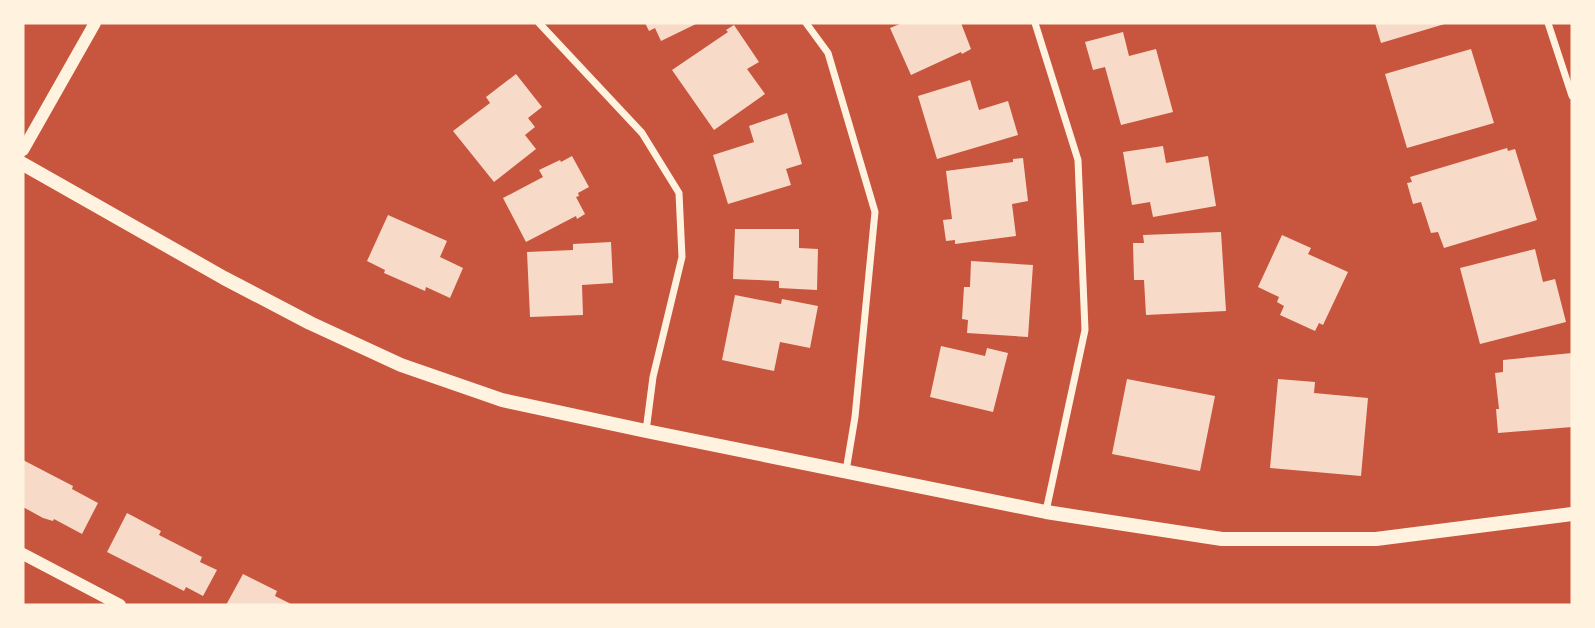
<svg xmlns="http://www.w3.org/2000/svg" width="1595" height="628" font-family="Karla,sans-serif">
<rect width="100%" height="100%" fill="#c8553d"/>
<path fill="#f7dbc8" d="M 645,23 L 698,23 L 661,41 L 655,28 L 649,31 Z
M 902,23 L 961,23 L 971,49 L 962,54 L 961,52 L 911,75 L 890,28 Z
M 1375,23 L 1448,23 L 1381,43 Z
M 734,25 L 759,62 L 747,69 L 765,94 L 714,130 L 672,70 L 728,32 L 726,30 Z
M 1123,32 L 1129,56 L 1156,49 L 1173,112 L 1121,125 L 1105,67 L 1093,70 L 1085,42 Z
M 1471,49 L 1494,123 L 1407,148 L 1385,74 Z
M 516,74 L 542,107 L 528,118 L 535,127 L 525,135 L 536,149 L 494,182 L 453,131 L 490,103 L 486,97 Z
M 970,80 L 979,110 L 1008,101 L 1018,135 L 937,159 L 918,96 Z
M 787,113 L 802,164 L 786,169 L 791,185 L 728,204 L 713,155 L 754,142 L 749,126 Z
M 1163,146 L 1166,163 L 1208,156 L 1216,206 L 1153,217 L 1150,202 L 1132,205 L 1123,152 Z
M 1507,148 L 1508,151 L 1515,149 L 1537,220 L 1444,248 L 1438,232 L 1431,233 L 1421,202 L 1413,204 L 1407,183 L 1412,182 L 1410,177 Z
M 572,156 L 589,187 L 578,193 L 579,196 L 576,197 L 585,214 L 577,219 L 576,216 L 526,242 L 503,198 L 543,177 L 539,170 L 560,160 L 561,162 Z
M 1023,158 L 1028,201 L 1012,204 L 1016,236 L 955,244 L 955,240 L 946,241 L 943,220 L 952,219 L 946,171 L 1013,162 L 1013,159 Z
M 388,215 L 447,241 L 440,257 L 463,268 L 450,298 L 426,287 L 425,291 L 384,273 L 385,270 L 367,261 Z
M 735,229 L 799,229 L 799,248 L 818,249 L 817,290 L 779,288 L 779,281 L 733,279 Z
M 1221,232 L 1226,311 L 1146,315 L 1144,280 L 1134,280 L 1133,243 L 1144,243 L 1143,235 Z
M 1282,235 L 1311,248 L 1308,254 L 1348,272 L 1323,325 L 1319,323 L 1315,331 L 1280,315 L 1284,306 L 1277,302 L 1279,297 L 1258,287 Z
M 611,242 L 613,283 L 582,285 L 583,315 L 530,317 L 527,252 L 573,250 L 573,244 Z
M 1535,249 L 1543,282 L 1555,279 L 1566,322 L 1480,344 L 1460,268 Z
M 971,261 L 1033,265 L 1028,337 L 967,333 L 968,320 L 962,319 L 964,287 L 970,287 Z
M 735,295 L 781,304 L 782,299 L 818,306 L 810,348 L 780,342 L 774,371 L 722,360 Z
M 941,346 L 985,356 L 987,348 L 1008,353 L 993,412 L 930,397 Z
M 1572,353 L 1572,427 L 1498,433 L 1496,409 L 1499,409 L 1495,373 L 1503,372 L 1503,360 Z
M 1127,379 L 1215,396 L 1200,471 L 1112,454 Z
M 1278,379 L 1315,382 L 1314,393 L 1368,398 L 1361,476 L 1270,468 Z
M 23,460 L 73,486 L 72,489 L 98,503 L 82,534 L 54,519 L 53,521 L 43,518 L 23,507 Z
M 127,513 L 161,531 L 159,535 L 202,557 L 200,562 L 217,570 L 203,596 L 186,587 L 184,591 L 107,552 Z
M 243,574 L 277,591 L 275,596 L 293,605 L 226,605 Z"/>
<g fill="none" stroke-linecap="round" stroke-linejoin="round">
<path stroke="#fff3e0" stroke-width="7" d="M 539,23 L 642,133 L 679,193 L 682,257 L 653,377 L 646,431
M 806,23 L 828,53 L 875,212 L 855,417 L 846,471
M 1035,23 L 1078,160 L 1085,330 L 1046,511
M 1548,23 L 1572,96"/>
<path stroke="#fff3e0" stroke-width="12" d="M 23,150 L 95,23
M 23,554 L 120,605"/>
<path stroke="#fff3e0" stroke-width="14" d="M 23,164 L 224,278 L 310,323 L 401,365 L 502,400 L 646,431 L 1046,512 L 1222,539 L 1376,539 L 1572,514"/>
</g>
<rect width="1595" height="628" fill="none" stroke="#fff3e0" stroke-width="49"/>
</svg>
